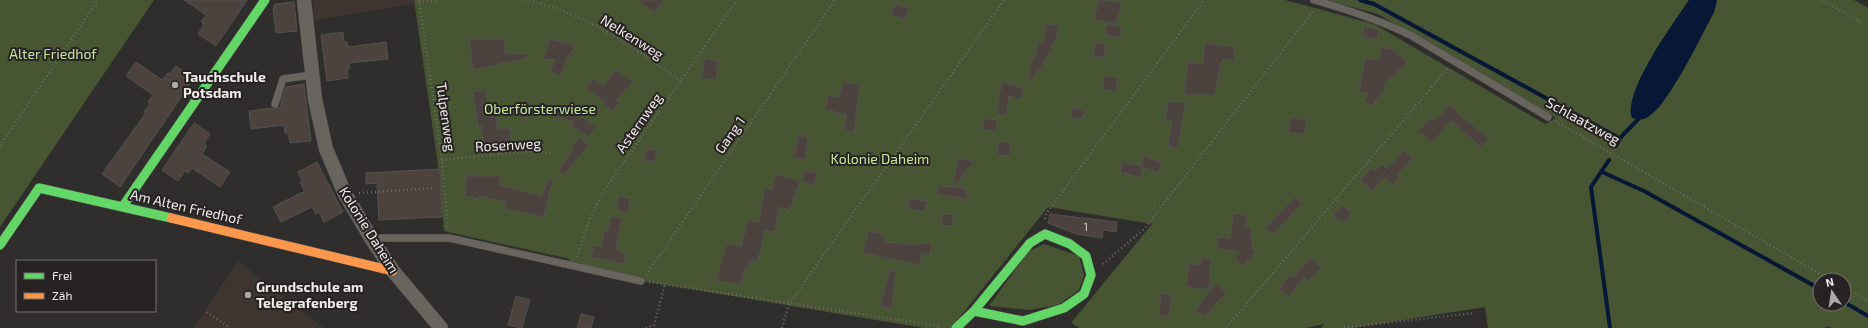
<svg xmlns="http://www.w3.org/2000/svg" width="1868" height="328" font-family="'Exo 2',sans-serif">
<rect width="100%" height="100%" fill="#302e2d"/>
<path fill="#3e3531" d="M 313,0 L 414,0 L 415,4 L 314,20 Z
M 238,261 L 324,328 L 193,328 Z"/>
<path fill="#475533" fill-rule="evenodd" d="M 0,0 L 154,0 L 0,227 Z
M 414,0 L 1285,0 L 1374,24 L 1545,124 L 1556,118 L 1378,14 L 1327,0 L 1689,0 L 1654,52 L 1658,109 L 1673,87 L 1714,12 L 1717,0 L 1854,0 L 1868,8 L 1868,328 L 1832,328 L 1826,326 L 1825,328 L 1488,328 L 1485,307 L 1352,328 L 1321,328 L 1324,324 L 1305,328 L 1080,328 L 1071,323 L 1152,224 L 1048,207 L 951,328 L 924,328 L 565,268 L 570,259 L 444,231 L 437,158 ZM 1820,280 L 1844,280 L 1844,304 L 1820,304 Z
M 1044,244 L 1079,256 L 1084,275 L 1079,290 L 1058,305 L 1029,310 L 989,306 L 1028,252 Z"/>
<path fill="#061836" d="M 1689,0 L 1717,0 L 1714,12 C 1702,34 1666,112 1644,119 C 1640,120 1636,119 1632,118 C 1623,91 1674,23 1689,0 Z"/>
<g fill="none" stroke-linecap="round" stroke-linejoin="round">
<path stroke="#061836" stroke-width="4" d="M 1360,0 L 1374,4 L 1619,138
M 1616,146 C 1621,132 1634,127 1641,115
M 1609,160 L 1591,187 L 1610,328
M 1602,172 L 1644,191 L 1820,289
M 1844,302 L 1868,316"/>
</g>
<path fill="#4c433f" stroke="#535150" d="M 184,0 L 247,0 L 216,46 L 198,34 L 204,24 L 201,22 L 206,15 Z
M 638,0 L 663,0 L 654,13 Z
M 1099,0 L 1122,2 L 1116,24 L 1094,19 Z
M 294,2 L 297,31 L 276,33 L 273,9 L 275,4 Z
M 895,4 L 909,8 L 905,19 L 891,15 Z
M 1046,24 L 1059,26 L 1057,37 L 1040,70 L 1038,70 L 1027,86 L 1033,56 L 1035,57 L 1039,42 L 1043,43 Z
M 1107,24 L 1122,27 L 1120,38 L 1105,35 Z
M 1365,26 L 1379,30 L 1377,40 L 1362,36 Z
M 343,32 L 344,42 L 347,42 L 348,47 L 386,42 L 388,59 L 349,63 L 350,68 L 347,69 L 348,78 L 327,81 L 321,35 Z
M 469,39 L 505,39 L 505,53 L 527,54 L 527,58 L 473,70 Z
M 550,39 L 574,45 L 571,56 L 568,55 L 561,76 L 550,72 L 555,59 L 543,60 Z
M 1095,42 L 1106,44 L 1104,58 L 1093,56 Z
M 1205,43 L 1235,47 L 1234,61 L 1222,59 L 1214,95 L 1184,94 L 1188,62 L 1203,64 Z
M 1381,47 L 1393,49 L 1407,62 L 1383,85 L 1386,87 L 1372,106 L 1364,100 L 1368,94 L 1359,92 L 1365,58 L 1379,61 Z
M 705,59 L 718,61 L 716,80 L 701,78 Z
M 136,62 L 162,80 L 168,73 L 170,74 L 176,66 L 194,78 L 120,187 L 102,174 L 146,113 L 144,112 L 150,104 L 148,102 L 153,95 L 126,76 Z
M 615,70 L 633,82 L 616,100 L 620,102 L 613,111 L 603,104 L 605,102 L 586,88 L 593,79 L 603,86 Z
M 1104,76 L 1118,78 L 1116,91 L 1103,89 Z
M 843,82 L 860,85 L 854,132 L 844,130 L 846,115 L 825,109 L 828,95 L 839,98 Z
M 1002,82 L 1024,88 L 1020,100 L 1009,96 L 1006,115 L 996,114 Z
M 304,84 L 311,141 L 290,143 L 288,133 L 285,133 L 284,125 L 251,129 L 249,111 L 281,107 L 281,102 L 286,87 Z
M 486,90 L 488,104 L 494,103 L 498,130 L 509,128 L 512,145 L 485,150 L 481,126 L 478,126 L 473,92 Z
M 1168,101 L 1185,103 L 1178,148 L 1168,147 L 1172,121 L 1165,120 Z
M 519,104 L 530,104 L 531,117 L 520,118 Z
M 553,104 L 568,108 L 596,127 L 589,137 L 571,126 L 574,122 L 549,114 Z
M 1450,105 L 1468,123 L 1469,122 L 1489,139 L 1481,147 L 1451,121 L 1432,143 L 1418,131 L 1430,118 L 1434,121 Z
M 1072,108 L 1084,110 L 1083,119 L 1071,118 Z
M 1291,117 L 1307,120 L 1304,134 L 1288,132 Z
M 984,118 L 997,120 L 996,131 L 982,129 Z
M 194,123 L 210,134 L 204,144 L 207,146 L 202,154 L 230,172 L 220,187 L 192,168 L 188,173 L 185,171 L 178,181 L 162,170 Z
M 798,135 L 808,137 L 805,160 L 794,158 Z
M 580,137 L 589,145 L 564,175 L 559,171 L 573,149 L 571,148 Z
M 998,141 L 1011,143 L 1010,156 L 997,155 Z
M 646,149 L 657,151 L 655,162 L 644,160 Z
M 1404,150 L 1413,158 L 1397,175 L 1400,178 L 1393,185 L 1385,177 L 1373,191 L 1360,180 L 1371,168 L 1375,171 L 1382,164 L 1387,169 Z
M 1143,155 L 1162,163 L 1158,173 L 1142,167 L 1141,178 L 1120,172 L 1123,162 L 1142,166 Z
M 958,158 L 974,161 L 954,187 L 967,189 L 966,199 L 937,194 L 938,186 L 953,187 Z
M 317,162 L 343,212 L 324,222 L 319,212 L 316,214 L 312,207 L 281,222 L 273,207 L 305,191 L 300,182 L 302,181 L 298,172 Z
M 440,169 L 442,217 L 379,220 L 377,183 L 366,184 L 366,173 Z
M 804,170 L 817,173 L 815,185 L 802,182 Z
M 776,174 L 800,181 L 790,210 L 780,207 L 774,232 L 765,230 L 758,261 L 749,259 L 748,269 L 744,269 L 741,285 L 716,280 L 727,243 L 741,247 L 748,220 L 759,222 L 764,189 L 772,190 Z
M 466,176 L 501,176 L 499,185 L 541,196 L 550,178 L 553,179 L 544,217 L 505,209 L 507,202 L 479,196 L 478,199 L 465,196 Z
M 619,196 L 631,199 L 627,213 L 616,210 Z
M 1295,197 L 1302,203 L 1273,234 L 1266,228 L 1268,225 Z
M 909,199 L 927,201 L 925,211 L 908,209 Z
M 1342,205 L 1352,213 L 1344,223 L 1333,215 Z
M 1234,213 L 1247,215 L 1245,227 L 1251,228 L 1252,249 L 1256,252 L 1243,266 L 1235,259 L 1240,252 L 1217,249 L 1218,237 L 1230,239 Z
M 942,214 L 953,215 L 952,226 L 941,225 Z
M 1050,214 L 1117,222 L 1116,232 L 1103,230 L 1102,238 L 1076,234 L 1048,223 Z
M 611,216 L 622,218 L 616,249 L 626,254 L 624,264 L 591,257 L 594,245 L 601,247 L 604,230 L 608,231 Z
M 868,231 L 885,235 L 884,242 L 920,245 L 921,243 L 931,244 L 930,254 L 922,253 L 920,265 L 863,253 Z
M 1201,258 L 1211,259 L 1209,290 L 1186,287 L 1189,264 L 1200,265 Z
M 1311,258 L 1321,267 L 1308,281 L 1304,278 L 1289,297 L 1279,290 L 1290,275 L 1293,277 Z
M 890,270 L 896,271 L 892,308 L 880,306 Z
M 1216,283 L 1227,293 L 1218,303 L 1217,302 L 1205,317 L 1195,310 Z
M 1161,293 L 1172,295 L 1169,316 L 1159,316 Z
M 516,296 L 530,300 L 522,328 L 508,325 Z
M 581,314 L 594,317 L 591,328 L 577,328 Z"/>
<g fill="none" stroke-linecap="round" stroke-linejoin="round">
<defs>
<path id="lane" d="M 1314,0 C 1349,10 1380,20 1412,36 L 1548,117
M 275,104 L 283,79 L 312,75
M 371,238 L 449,238 L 641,281"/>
<path id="street" d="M 304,0 L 315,99 L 326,149 L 345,194 L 371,238 L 393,271 L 441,328"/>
<path id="fast" d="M 123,206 L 265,0
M 0,245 L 39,188 L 171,218
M 956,328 L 974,311 L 1023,321 L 1064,308 L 1084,294 L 1091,275 L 1086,256 L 1070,244 L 1045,234 L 1030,243 L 974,311"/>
<path id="slow" d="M 171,218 L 393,271"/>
</defs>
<use href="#lane" stroke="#4e4c4c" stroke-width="8"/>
<use href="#street" stroke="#4e4c4c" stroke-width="15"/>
<use href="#fast" stroke="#4e4c4c" stroke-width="10"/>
<use href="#slow" stroke="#4e4c4c" stroke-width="10"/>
<path stroke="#6c6965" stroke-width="2.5" stroke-dasharray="1 3" stroke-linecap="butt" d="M 419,0 L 442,160 L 448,229
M 525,0 C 585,12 632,47 681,81
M 1822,0 L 1868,26
M 419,2 L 437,0
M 1555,121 L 1831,280
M 0,146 L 98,0
M 442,160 L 522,152 L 552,153
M 359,193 L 434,188
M 1045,219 L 1046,214 L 1204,0
M 577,257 L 588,224 L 601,195 L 737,0
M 1103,264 L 1144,229 L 1314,10
M 646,275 L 835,0
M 649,282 L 941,326
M 1844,287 L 1868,301
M 207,312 L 230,328
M 646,328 L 654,325 L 665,284
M 782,328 L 789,304 L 1004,0
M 1226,328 L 1448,68
M 1340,328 L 1475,313"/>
<use href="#lane" stroke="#68645e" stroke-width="7"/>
<use href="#street" stroke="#68645e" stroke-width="14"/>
<use href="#fast" stroke="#63d668" stroke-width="9"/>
<use href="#slow" stroke="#ff974d" stroke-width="9"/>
</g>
<g fill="#aca9a8" stroke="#272322" stroke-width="1.5">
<circle cx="175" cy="85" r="4"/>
<circle cx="248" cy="295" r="4"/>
</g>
<g text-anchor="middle" stroke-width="4" stroke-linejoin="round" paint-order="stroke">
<g font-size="12" fill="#c6c1bf">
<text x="1086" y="231">1</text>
</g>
<g font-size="14" fill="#eeebea" stroke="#272322">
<text transform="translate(632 37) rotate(32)" y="5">Nelkenweg</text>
<text transform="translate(446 117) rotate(82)" y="5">Tulpenweg</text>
<text transform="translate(1583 121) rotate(29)" y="5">Schlaatzweg</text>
<text transform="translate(639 123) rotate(-55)" y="5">Asternweg</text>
<text transform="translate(730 135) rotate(-55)" y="5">Gang 1</text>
<text transform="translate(508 145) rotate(-3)" y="5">Rosenweg</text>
<text transform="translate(186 207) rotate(13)" y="5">Am Alten Friedhof</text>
<text transform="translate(369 230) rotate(58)" y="5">Kolonie Daheim</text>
</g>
<g font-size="14" fill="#c7e69e" stroke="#272322">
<text x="53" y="59">Alter Friedhof</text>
<text x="540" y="114">Oberförsterwiese</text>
<text x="880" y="164">Kolonie Daheim</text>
</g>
<g font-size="14" font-weight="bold" fill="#eeebea" stroke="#272322" text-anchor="start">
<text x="183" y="82">Tauchschule<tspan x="183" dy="16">Potsdam</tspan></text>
<text x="256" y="292">Grundschule am<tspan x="256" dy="16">Telegrafenberg</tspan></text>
</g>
</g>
<rect x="16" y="260" width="140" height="52" fill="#272322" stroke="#777372"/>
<rect x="24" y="273" width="20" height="6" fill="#63d668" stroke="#777372"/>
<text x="52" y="280" font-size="12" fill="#eeebea">Frei</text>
<rect x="24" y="293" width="20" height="6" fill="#ff974d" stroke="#777372"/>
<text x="52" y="300" font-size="12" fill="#eeebea">Zäh</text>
<g transform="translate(1832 292) rotate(347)"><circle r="19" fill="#272322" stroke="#777372"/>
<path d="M0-3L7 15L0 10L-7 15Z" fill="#aca9a8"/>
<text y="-6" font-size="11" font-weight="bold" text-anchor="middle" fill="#eeebea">N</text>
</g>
</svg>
